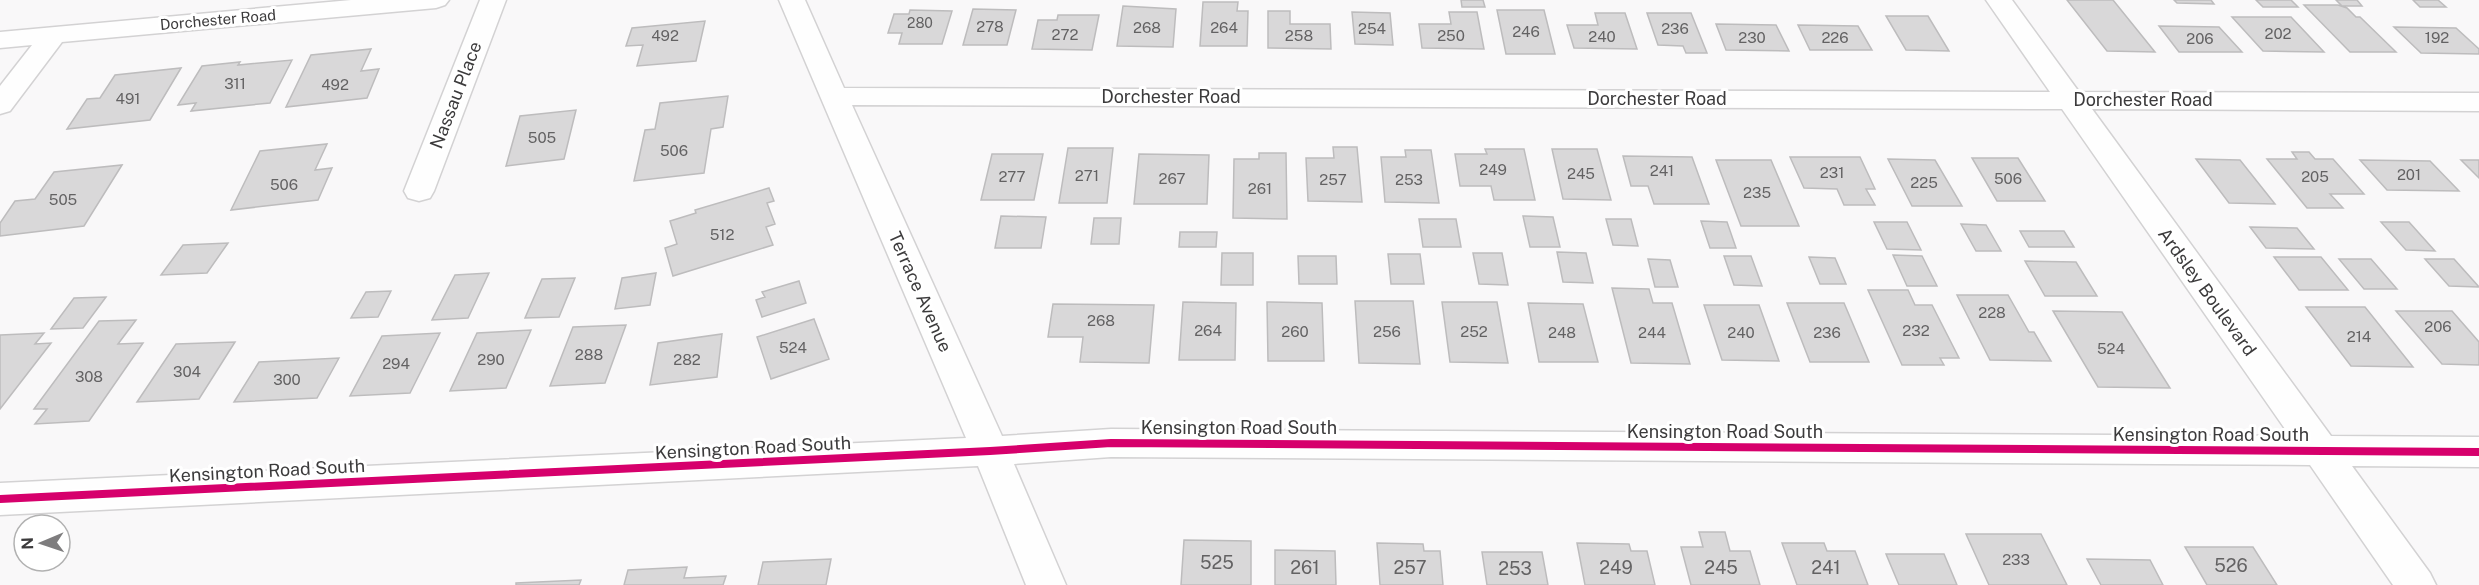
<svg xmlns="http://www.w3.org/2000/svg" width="2479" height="585" font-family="'Public Sans',sans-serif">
<rect width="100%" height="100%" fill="#f9f8f9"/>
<path fill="#d9d8d9" stroke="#bdbcbd" stroke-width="1.5" d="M 1461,0 L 1483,0 L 1485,7 L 1462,7 Z
M 2067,0 L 2113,0 L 2155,52 L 2107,51 Z
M 2174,0 L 2211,0 L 2214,4 L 2177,3 Z
M 2256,0 L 2291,0 L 2298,7 L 2263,7 Z
M 2336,0 L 2357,0 L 2362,6 L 2342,6 Z
M 2413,0 L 2438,0 L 2446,7 L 2420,7 Z
M 1203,2 L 1238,2 L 1237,11 L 1248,11 L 1247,46 L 1200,46 Z
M 2304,5 L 2338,5 L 2347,8 L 2356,17 L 2360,17 L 2396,52 L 2350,52 Z
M 1123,6 L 1176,9 L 1173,47 L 1117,46 Z
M 973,9 L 1016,10 L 1007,45 L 963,45 Z
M 910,10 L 952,11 L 942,44 L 899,44 L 902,33 L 888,33 L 894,14 L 909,14 Z
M 1497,10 L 1544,10 L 1555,54 L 1506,54 Z
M 1268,11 L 1290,11 L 1290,24 L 1330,24 L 1331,49 L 1268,48 Z
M 1352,12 L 1390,13 L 1393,45 L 1355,44 Z
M 1449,12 L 1477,12 L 1484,49 L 1422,48 L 1419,24 L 1451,24 Z
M 1595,13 L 1625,13 L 1637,49 L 1574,48 L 1567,25 L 1598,25 Z
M 1647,13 L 1691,13 L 1707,53 L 1686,53 L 1683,46 L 1658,45 Z
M 1058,15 L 1099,15 L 1092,50 L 1032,49 L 1038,20 L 1057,20 Z
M 1886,16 L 1928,16 L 1949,51 L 1906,50 Z
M 2232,17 L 2291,17 L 2324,52 L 2263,51 Z
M 705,21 L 696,61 L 637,66 L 643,45 L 626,46 L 632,28 Z
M 1716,24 L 1776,25 L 1789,51 L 1726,50 Z
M 1798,25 L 1858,26 L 1872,50 L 1810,50 Z
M 2159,26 L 2219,27 L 2242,52 L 2179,52 Z
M 2394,27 L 2456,28 L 2479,49 L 2479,54 L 2421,53 Z
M 371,49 L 361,71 L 379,69 L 367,98 L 286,107 L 311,55 Z
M 292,60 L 270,103 L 191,111 L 196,103 L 178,105 L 202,66 L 240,62 L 238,65 Z
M 181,68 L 150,120 L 67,129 L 87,99 L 100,98 L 115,75 Z
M 728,96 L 723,127 L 711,129 L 704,173 L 634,181 L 645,130 L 655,129 L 660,103 Z
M 576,110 L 564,159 L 506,166 L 520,116 Z
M 327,144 L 315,170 L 332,168 L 318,200 L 231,210 L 260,151 Z
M 1333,147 L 1357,147 L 1362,202 L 1308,201 L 1306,158 L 1334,158 Z
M 1068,148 L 1113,148 L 1107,203 L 1059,203 Z
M 1485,149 L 1524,149 L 1535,200 L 1494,200 L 1491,186 L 1460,186 L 1455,154 L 1487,154 Z
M 1552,149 L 1597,149 L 1611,200 L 1563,199 Z
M 1405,150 L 1431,150 L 1439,203 L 1385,202 L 1381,157 L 1406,157 Z
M 2292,152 L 2309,152 L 2315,159 L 2333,159 L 2364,194 L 2330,194 L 2343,208 L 2307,208 L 2267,159 L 2297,159 Z
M 1259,153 L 1286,153 L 1287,219 L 1233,218 L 1234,159 L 1259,159 Z
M 992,154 L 1043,154 L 1034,200 L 981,200 Z
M 1139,154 L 1209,155 L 1207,204 L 1134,204 Z
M 1623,156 L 1692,157 L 1709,204 L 1654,204 L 1648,186 L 1631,186 Z
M 1790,157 L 1860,157 L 1875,189 L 1866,189 L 1875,205 L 1844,205 L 1837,189 L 1804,188 Z
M 1972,158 L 2018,158 L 2045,201 L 1997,201 Z
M 1888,159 L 1935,160 L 1962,206 L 1912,206 Z
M 2196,159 L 2240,160 L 2275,204 L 2229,203 Z
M 1716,160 L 1771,160 L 1799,226 L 1741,226 Z
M 2360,160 L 2430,161 L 2459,191 L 2387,190 Z
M 2461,160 L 2479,160 L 2479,178 Z
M 122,165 L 84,226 L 0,236 L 0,223 L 15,201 L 35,199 L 54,172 Z
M 769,188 L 774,201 L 767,203 L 775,224 L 766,227 L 773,245 L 673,276 L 665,248 L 677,244 L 670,221 L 696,213 L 695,210 Z
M 1001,216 L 1046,217 L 1041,248 L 995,248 Z
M 1523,216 L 1553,217 L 1560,247 L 1530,247 Z
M 1094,218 L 1121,218 L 1119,244 L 1091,244 Z
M 1419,219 L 1456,219 L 1461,247 L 1423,247 Z
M 1606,219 L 1631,219 L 1638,246 L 1613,245 Z
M 1701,221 L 1727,222 L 1736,248 L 1710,248 Z
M 1874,222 L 1907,222 L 1921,250 L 1887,249 Z
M 2381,222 L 2409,222 L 2435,251 L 2406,250 Z
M 1961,224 L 1986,225 L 2001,251 L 1976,251 Z
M 2250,227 L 2297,228 L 2314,249 L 2266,248 Z
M 2020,231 L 2064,231 L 2074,247 L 2029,247 Z
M 1180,232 L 1217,232 L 1216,247 L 1179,247 Z
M 228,243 L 207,273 L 161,275 L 183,245 Z
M 1557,252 L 1586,253 L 1593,283 L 1563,282 Z
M 1222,253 L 1253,253 L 1253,285 L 1221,285 Z
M 1473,253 L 1502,253 L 1508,285 L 1479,284 Z
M 1388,254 L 1420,254 L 1424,284 L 1391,284 Z
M 1893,255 L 1922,256 L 1937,286 L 1907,286 Z
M 1298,256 L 1336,256 L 1337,284 L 1299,284 Z
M 1724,256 L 1751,256 L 1762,286 L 1734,285 Z
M 1809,257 L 1835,258 L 1846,284 L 1820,284 Z
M 2274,257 L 2321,257 L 2348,290 L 2299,290 Z
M 1648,259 L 1670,260 L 1678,287 L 1655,287 Z
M 2339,259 L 2371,259 L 2397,289 L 2364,289 Z
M 2425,259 L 2454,259 L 2479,287 L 2449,286 Z
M 2025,261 L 2076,262 L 2097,296 L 2045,296 Z
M 489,273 L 468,318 L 432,320 L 455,275 Z
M 656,273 L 650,305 L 615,309 L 622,278 Z
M 575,278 L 559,317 L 525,318 L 542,279 Z
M 799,281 L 806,303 L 762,317 L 756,300 L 765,297 L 762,292 Z
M 1612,288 L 1649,289 L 1653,303 L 1672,303 L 1690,364 L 1631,363 Z
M 1868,290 L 1908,290 L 1915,305 L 1932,305 L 1959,358 L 1940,358 L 1944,365 L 1902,365 Z
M 391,291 L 378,317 L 351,318 L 366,292 Z
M 1957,295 L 2008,295 L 2029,332 L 2034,332 L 2051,361 L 1990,360 Z
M 106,297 L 83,328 L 51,329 L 74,298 Z
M 1355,301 L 1413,301 L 1420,364 L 1359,363 Z
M 1183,302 L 1236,303 L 1235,360 L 1179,360 Z
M 1267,302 L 1322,303 L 1324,361 L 1268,361 Z
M 1442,302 L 1497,302 L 1508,363 L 1450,362 Z
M 1528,303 L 1583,304 L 1598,362 L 1539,362 Z
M 1787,303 L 1844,303 L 1869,362 L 1810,362 Z
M 1053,304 L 1154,305 L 1149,363 L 1080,362 L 1083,337 L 1048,337 Z
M 1704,305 L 1759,305 L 1779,361 L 1722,360 Z
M 2306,307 L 2365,307 L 2413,367 L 2351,366 Z
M 2053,311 L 2122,312 L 2170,388 L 2098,387 Z
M 2396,311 L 2452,311 L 2479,342 L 2479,365 L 2442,364 Z
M 814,319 L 829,359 L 771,379 L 757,337 Z
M 136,320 L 118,344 L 143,343 L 89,421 L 35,424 L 47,409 L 34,409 L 99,321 Z
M 626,325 L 605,383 L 550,386 L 573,327 Z
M 531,330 L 506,388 L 450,391 L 477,333 Z
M 44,333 L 35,344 L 51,343 L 0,409 L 0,335 Z
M 440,333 L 410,393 L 350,396 L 382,336 Z
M 722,334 L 717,377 L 650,385 L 658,343 Z
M 235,342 L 199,399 L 137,402 L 176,344 Z
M 339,358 L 317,398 L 234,402 L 259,362 Z
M 1699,532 L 1725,532 L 1730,551 L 1750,551 L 1760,585 L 1691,585 L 1681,547 L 1703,547 Z
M 1966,534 L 2041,534 L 2067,585 L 1989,585 Z
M 1184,540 L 1251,541 L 1251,585 L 1181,585 Z
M 1377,543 L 1423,544 L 1424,551 L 1440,551 L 1443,585 L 1380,585 Z
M 1577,543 L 1629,544 L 1631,551 L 1647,551 L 1655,585 L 1585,585 Z
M 1782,543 L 1824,543 L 1827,551 L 1855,551 L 1868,585 L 1797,585 Z
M 2185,547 L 2253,547 L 2277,585 L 2207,585 Z
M 1275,550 L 1335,551 L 1336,585 L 1275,585 Z
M 1482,552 L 1542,552 L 1548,585 L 1487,585 Z
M 1886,554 L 1944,554 L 1957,585 L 1899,585 Z
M 831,559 L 826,585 L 758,585 L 763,562 Z
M 2087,559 L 2150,560 L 2163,585 L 2101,585 Z
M 687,567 L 684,578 L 726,576 L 723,585 L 624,585 L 628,570 Z
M 581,580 L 579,585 L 516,585 L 516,583 Z"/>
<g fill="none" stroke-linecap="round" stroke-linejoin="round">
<defs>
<path id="street" d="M 351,0 L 449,0 L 445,5 L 436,8 L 62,42 L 10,111 L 0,114 L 0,86 L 32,45 L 0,48 L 0,32 Z
M 480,0 L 506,0 L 434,191 L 430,198 L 419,201 L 408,198 L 404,191 Z
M 779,0 L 805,0 L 844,88 L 2050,92 L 1986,0 L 2012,0 L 2079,92 L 2479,93 L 2479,111 L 2092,109 L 2331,436 L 2479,437 L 2479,467 L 2352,466 L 2430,573 L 2436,585 L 2393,585 L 2310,465 L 1111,457 L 1014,464 L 1066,585 L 1026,585 L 978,466 L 0,515 L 0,483 L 966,438 ZM 852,105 L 2062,109 L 2290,436 L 1111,429 L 1002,436 Z"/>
</defs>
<use href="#street" stroke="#d3d2d3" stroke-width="3"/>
<use href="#street" fill="#fefefe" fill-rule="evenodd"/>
<defs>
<path id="cycleway" d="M 0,499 L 990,451 L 1111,443 L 2479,452"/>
</defs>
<use href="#cycleway" stroke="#fff" stroke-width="12"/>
<use href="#cycleway" stroke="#d6006c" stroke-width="8"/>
</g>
<g text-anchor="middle" stroke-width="6" stroke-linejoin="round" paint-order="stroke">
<g font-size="14" fill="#636263">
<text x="920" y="28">280</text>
</g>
<g font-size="15" fill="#3c3b3c" stroke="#fff">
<text transform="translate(218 20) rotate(-5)" y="5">Dorchester Road</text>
</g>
<g font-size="15" fill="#636263">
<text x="990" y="32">278</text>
<text x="1147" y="33">268</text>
<text x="1224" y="33">264</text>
<text x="1372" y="34">254</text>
<text x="1675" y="34">236</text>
<text x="1526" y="37">246</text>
<text x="2278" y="39">202</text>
<text x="1065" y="40">272</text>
<text x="665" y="41">492</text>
<text x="1299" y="41">258</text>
<text x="1451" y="41">250</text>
<text x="1602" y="42">240</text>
<text x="1752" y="43">230</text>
<text x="1835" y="43">226</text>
<text x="2437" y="43">192</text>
<text x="2200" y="44">206</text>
<text x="235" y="89">311</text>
<text x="335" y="90">492</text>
<text x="128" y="104">491</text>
<text x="542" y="143">505</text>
<text x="674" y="156">506</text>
<text x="1493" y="175">249</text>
<text x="1662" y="176">241</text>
<text x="1832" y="178">231</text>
<text x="1581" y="179">245</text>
<text x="2409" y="180">201</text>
<text x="1087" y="181">271</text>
<text x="1012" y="182">277</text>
<text x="2315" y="182">205</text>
<text x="1172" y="184">267</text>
<text x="2008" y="184">506</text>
<text x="1333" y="185">257</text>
<text x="1409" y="185">253</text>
<text x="1924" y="188">225</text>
<text x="284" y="190">506</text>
<text x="1260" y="194">261</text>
<text x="1757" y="198">235</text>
<text x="63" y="205">505</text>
<text x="722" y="240">512</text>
<text x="1992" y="318">228</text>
<text x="1101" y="326">268</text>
<text x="2438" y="332">206</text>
<text x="1208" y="336">264</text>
<text x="1916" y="336">232</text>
<text x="1295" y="337">260</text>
<text x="1387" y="337">256</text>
<text x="1474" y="337">252</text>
<text x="1562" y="338">248</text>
<text x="1652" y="338">244</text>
<text x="1741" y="338">240</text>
<text x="1827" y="338">236</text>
<text x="2359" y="342">214</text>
<text x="793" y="353">524</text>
<text x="2111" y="354">524</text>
<text x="589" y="360">288</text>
<text x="491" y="365">290</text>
<text x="687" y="365">282</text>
<text x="396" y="369">294</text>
<text x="187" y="377">304</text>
<text x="89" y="382">308</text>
<text x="287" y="385">300</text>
<text x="2016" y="565">233</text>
</g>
<g font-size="18" fill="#3c3b3c" stroke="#fff">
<text transform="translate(456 95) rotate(-69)" y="6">Nassau Place</text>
<text x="1171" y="103">Dorchester Road</text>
<text x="1657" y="105">Dorchester Road</text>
<text x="2143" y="106">Dorchester Road</text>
<text transform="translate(920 292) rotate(66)" y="6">Terrace Avenue</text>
<text transform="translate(2207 292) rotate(54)" y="6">Ardsley Boulevard</text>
<text x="1239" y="434">Kensington Road South</text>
<text x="1725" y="438">Kensington Road South</text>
<text x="2211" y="441">Kensington Road South</text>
<text transform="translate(753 448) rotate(-3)" y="6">Kensington Road South</text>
<text transform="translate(267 471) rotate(-3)" y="6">Kensington Road South</text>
</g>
<g font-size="18" fill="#636263">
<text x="1217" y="569">525</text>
<text x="2231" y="572">526</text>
<text x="1305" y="574">261</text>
<text x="1410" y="574">257</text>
<text x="1616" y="574">249</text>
<text x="1721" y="574">245</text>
<text x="1826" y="574">241</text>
<text x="1515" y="575">253</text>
</g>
</g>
<g transform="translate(42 543) rotate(268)"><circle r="28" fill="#ffffff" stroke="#b1b1b1" stroke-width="1.5"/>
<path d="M0-4.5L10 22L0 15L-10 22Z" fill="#7e7d7e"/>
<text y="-9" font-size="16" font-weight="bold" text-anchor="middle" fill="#3c3b3c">N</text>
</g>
</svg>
